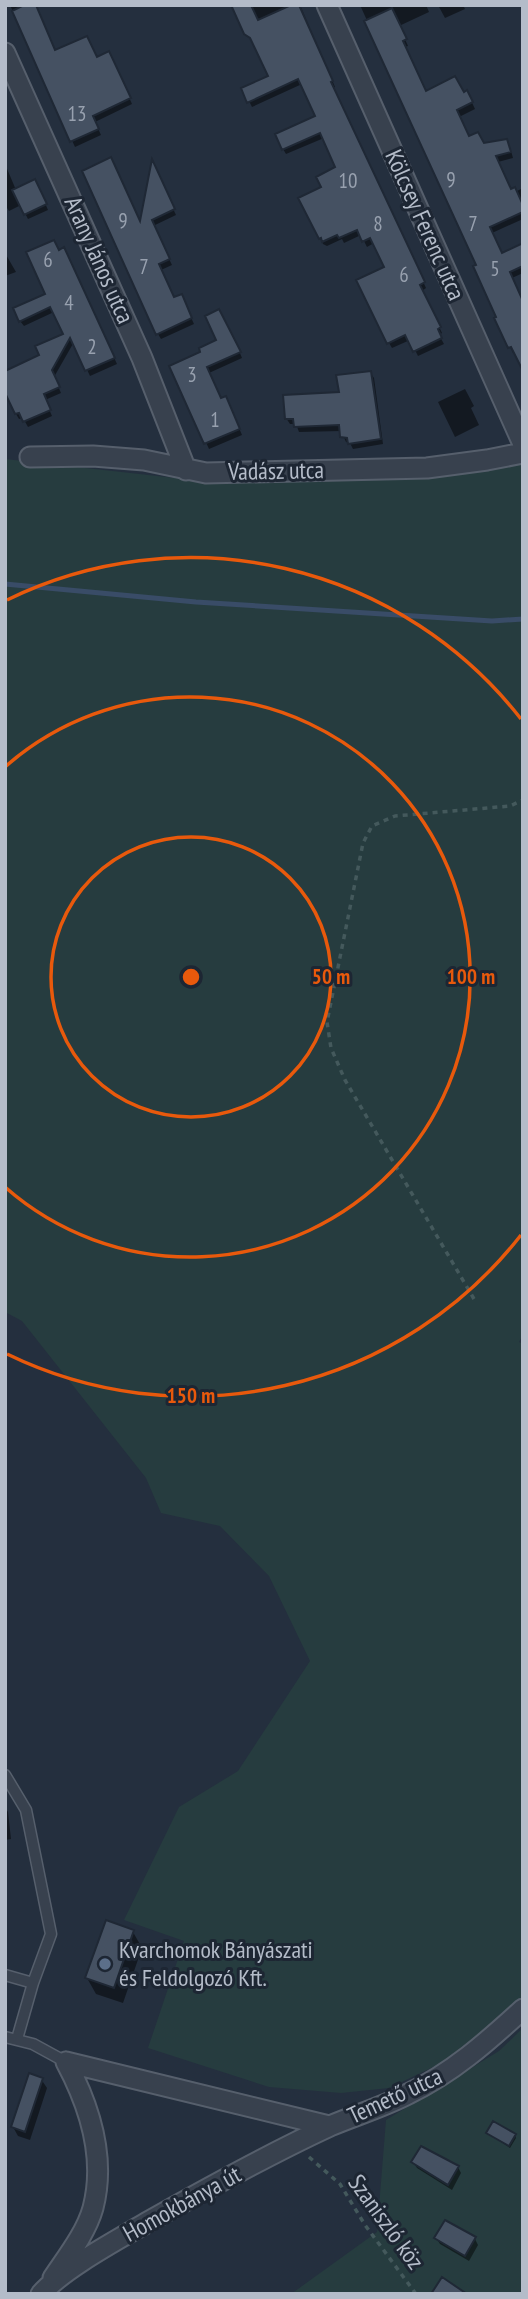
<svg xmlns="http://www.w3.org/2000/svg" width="528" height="2299" font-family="'PT Sans Narrow',sans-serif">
<rect width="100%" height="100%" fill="#242f3e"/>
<path fill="#263c3f" d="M 5,459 L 202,481 L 523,460 L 523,1335 L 519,1342 L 523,1344 L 523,1999 L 492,2027 L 446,2061 L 389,2088 L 341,2093 L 269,2087 L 148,2048 L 184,1941 L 124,1920 L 179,1807 L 238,1771 L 310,1661 L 269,1576 L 220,1526 L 161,1513 L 146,1478 L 22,1321 L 5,1312 Z
M 523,2028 L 523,2294 L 291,2294 L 377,2232 L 386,2120 L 499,2051 Z"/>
<path fill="#0007" d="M 10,5 L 36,5 L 55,52 L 96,59 L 112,59 L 132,104 L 95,122 L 101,135 L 75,147 Z
M 233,5 L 300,5 L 335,87 L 333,88 L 426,288 L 422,291 L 442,333 L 439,335 L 444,344 L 418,356 L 410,340 L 392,348 L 389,343 L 386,268 L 374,243 L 367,247 L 361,235 L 344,243 L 342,239 L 327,246 L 323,244 L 320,238 L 323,188 L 338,168 L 324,138 L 286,154 L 283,149 L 318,117 L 302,84 L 252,107 L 243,89 L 270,77 Z
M 360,5 L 426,5 L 429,12 L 399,26 L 408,46 L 405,47 L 426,93 L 467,92 L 475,109 L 459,117 L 469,138 L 484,145 L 506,141 L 510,147 L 513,158 L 498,162 L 511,191 L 515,192 L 523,188 L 523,219 L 492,233 L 502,255 L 523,245 L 523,273 L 512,278 L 516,352 L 513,353 L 475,267 L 478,266 Z
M 438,5 L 463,5 L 465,9 L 445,18 Z
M 5,164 L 16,190 L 38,187 L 48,210 L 28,219 L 21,205 L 9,211 L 5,205 Z
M 152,164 L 176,215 L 153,226 L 172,265 L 161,270 L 174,299 L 184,302 L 194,324 L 161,339 L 158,334 L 141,225 Z
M 58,252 L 67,255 L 117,364 L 90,376 L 74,342 L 54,377 L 61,393 L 45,400 L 52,416 L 28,427 L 23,418 L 19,419 L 16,414 L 41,356 L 65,334 L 54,312 L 24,326 L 20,321 L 47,295 Z
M 5,253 L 16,272 L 5,276 Z
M 218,341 L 235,341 L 242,358 L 209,373 L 221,400 L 229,404 L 242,435 L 209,449 L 172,367 L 203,353 Z
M 370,372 L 374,378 L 383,444 L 353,449 L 350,443 L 346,442 L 341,431 L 299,432 L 296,424 L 290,424 L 286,418 L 341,394 Z
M 465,389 L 474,406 L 471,408 L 479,425 L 455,437 L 438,402 Z
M 5,1807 L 8,1812 L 11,1839 L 5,1840 Z
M 133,1932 L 142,1948 L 123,2003 L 96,1994 L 87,1978 Z
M 41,2079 L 47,2088 L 30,2140 L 18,2136 L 13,2127 Z
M 488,2133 L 515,2135 L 516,2138 L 510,2148 Z
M 413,2162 L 458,2167 L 461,2173 L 452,2190 L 417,2168 Z
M 436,2238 L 475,2239 L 478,2245 L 469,2261 L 440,2244 Z"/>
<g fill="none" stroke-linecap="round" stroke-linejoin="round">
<path stroke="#394c67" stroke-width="5" d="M 5,584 L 196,602 L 492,621 L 523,619"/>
</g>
<path fill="#455162" stroke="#1f2835" stroke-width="2" d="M 24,5 L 36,5 L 55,50 L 87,36 L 97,57 L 109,51 L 131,98 L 93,116 L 99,129 L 70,142 L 12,11 Z
M 231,5 L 251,5 L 258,20 L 291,5 L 299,5 L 333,81 L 331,82 L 425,282 L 420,285 L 441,327 L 438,329 L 442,338 L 413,352 L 405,335 L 387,344 L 356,280 L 384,267 L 370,238 L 362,242 L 357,230 L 339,238 L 337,235 L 322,242 L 321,238 L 319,239 L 298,198 L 321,187 L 316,177 L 335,167 L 320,133 L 282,150 L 275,134 L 315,116 L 298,79 L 247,103 L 241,88 L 268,76 L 250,38 L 244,34 Z
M 392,8 L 407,39 L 403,41 L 426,91 L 455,76 L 464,92 L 467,90 L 473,102 L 457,110 L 469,136 L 478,132 L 484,143 L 507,139 L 511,152 L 496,156 L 511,189 L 515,187 L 523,205 L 523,212 L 490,227 L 502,253 L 523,243 L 523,266 L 510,272 L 523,301 L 523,371 L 511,347 L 508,348 L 494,318 L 496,317 L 473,266 L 476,265 L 364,21 Z
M 111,157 L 140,221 L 152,159 L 175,209 L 152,220 L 170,259 L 159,264 L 174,297 L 182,294 L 192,318 L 156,335 L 82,171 Z
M 35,179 L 47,204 L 24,215 L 12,190 Z
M 54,240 L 59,250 L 64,247 L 115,358 L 85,371 L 70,338 L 52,370 L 60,387 L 44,394 L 51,410 L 23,422 L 19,413 L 15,414 L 5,393 L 5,371 L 39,355 L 35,346 L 63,334 L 50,307 L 19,322 L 13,308 L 45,294 L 26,252 Z
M 219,309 L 241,352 L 207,367 L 221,398 L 226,396 L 240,429 L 204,444 L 169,366 L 200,352 L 199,348 L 216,340 L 205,316 Z
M 371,371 L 381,439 L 348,444 L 347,438 L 340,437 L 339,425 L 294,427 L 293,419 L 285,419 L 283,395 L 339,392 L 336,375 Z
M 106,1920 L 134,1930 L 114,1988 L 85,1978 Z
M 29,2073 L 43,2078 L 25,2132 L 11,2127 Z
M 493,2121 L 516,2134 L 509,2146 L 486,2133 Z
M 421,2146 L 459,2166 L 448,2185 L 411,2162 Z
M 445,2220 L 476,2237 L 465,2256 L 434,2238 Z
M 442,2277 L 467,2294 L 431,2294 Z"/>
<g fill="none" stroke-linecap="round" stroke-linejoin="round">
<defs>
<path id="lane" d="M 5,1775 L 26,1810 L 51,1934 L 33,1983 L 17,2039
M 5,1975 L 33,1983
M 5,2037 L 33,2044 L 66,2062"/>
<path id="street" d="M 327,5 L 523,444
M 5,53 L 142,358 L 186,470
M 30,457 L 93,456 L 144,460 L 206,473 L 427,468 L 487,460 L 523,453
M 66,2062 L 329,2126
M 53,2278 C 67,2257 86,2233 93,2208 C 106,2158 89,2105 66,2062
M 41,2294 C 63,2269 117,2240 146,2223 C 206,2189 267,2155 330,2126 C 356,2115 383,2107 408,2094 C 452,2073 487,2042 523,2009"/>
</defs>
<use href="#lane" stroke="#565f6c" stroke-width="13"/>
<use href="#street" stroke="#565f6c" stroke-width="23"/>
<path stroke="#44595c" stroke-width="3.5" stroke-dasharray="5 5" stroke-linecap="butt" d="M 474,1299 L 345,1080 L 331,1048 L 327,1022 L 363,843 L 372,826 L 395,816 L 510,806 L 523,800
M 309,2157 L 340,2184 L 365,2225 L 416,2294"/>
<use href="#lane" stroke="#38414e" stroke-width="10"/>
<use href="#street" stroke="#38414e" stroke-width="19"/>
</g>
<g fill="none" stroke="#e8590c" stroke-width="3.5">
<circle cx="191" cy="977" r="140"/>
<path d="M5 767A280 280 0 1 1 5 1187"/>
<path d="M521 1235A419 419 0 0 1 7 1354M7 600A419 419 0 0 1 521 719"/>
</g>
<circle fill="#5c6f8a" stroke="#1d2633" stroke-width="2.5" cx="105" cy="1964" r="7"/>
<g text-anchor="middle" stroke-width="6" stroke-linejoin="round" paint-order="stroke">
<g font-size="21" fill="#98a1af">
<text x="77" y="121">13</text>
<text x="451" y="187">9</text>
<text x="348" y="188">10</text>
<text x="123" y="228">9</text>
<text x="378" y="231">8</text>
<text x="473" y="231">7</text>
<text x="48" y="267">6</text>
<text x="144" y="274">7</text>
<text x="495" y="276">5</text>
<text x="404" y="282">6</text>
<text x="69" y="310">4</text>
<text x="92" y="354">2</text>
<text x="192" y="382">3</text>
<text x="215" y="427">1</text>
</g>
<g font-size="24" fill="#b4bcc9" stroke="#1d2633">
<text transform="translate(425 225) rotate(66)" y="8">Kölcsey Ferenc utca</text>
<text transform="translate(99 260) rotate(66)" y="8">Arany János utca</text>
<text transform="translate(276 471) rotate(-1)" y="8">Vadász utca</text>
<text transform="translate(395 2096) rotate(-25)" y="8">Temető utca</text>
<text transform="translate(182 2204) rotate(-29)" y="8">Homokbánya út</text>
<text transform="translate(386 2222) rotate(54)" y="8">Szaniszló köz</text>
</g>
<g font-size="24" fill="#b4bcc9" stroke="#1d2633" text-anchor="start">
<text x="119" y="1958">Kvarchomok Bányászati<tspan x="119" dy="28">és Feldolgozó Kft.</tspan></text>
</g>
</g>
<circle cx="191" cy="977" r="10" fill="#e8590c" stroke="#1d2633" stroke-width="3.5"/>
<g font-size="21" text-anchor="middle" font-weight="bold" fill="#e8590c" stroke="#1d2633" stroke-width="6" stroke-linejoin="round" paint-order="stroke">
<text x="331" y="984">50 m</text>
<text x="471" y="984">100 m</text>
<text x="191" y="1403">150 m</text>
</g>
<rect width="528" height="2299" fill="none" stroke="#b4bcc9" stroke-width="14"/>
</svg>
